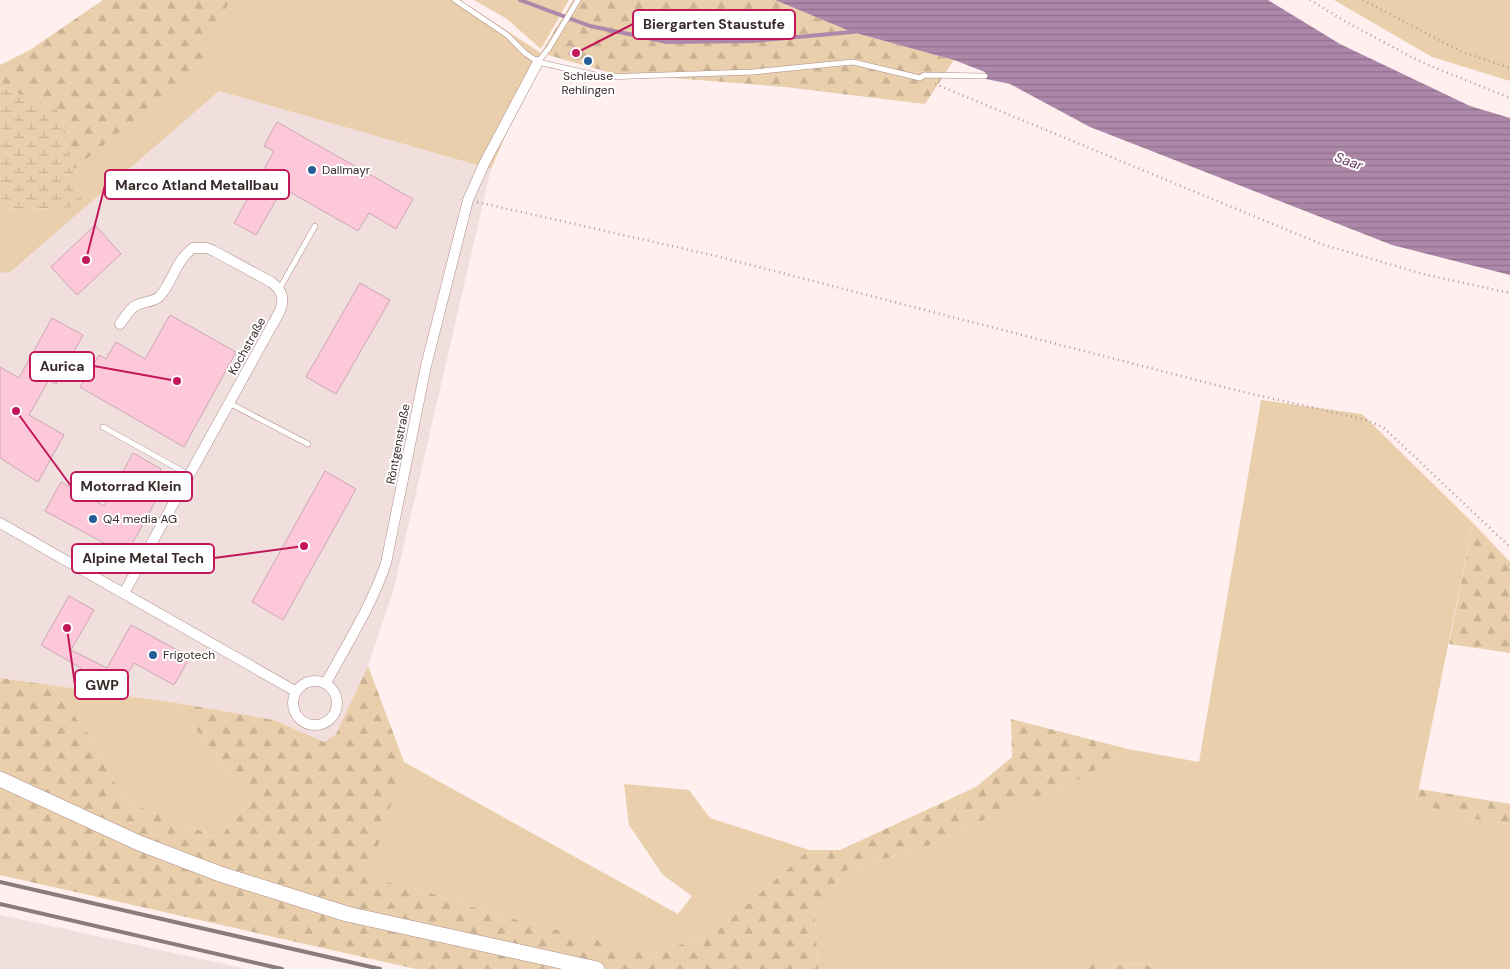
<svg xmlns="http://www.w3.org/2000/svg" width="1510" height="969" font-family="'DM Sans',sans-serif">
<defs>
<pattern id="forest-firs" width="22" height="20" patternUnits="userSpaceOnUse" patternTransform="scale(1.25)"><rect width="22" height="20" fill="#e9cfab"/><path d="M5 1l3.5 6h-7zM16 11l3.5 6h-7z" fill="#c9b293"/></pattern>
<pattern id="wetland-marsh" width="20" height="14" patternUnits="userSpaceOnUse" patternTransform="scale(1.25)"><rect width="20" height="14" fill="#e9cfab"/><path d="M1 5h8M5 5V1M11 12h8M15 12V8" fill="none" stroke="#c9b293"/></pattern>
<pattern id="water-rules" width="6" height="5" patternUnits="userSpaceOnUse" patternTransform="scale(1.25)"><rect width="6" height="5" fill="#ad88a9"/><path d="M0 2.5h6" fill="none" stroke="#8e6f8a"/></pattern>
</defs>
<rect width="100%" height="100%" fill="#ffefee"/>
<path fill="#f1dfdd" d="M 219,91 L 491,169 L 393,592 L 368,666 L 336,734 L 324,742 L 274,720 L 177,703 L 0,678 L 0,272 L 9,272 Z
M 0,915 L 33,922 L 247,969 L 0,969 Z"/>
<path fill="#e9cfab" d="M 230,0 L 460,0 L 541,53 L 491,169 L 219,91 L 9,273 L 0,272 L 0,210 L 84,207 L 73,170 L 196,70 Z
M 474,0 L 569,0 L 541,49 L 507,19 Z
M 1334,0 L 1510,0 L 1510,81 L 1432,57 Z
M 1261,400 L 1362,414 L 1473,523 L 1416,802 L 1467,818 L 1510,824 L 1510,969 L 1172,969 L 1172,965 L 1092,964 L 1085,969 L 818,969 L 815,912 L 845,871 L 932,844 L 994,815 L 1084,777 L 1128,749 L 1199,762 Z
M 50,685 L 177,703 L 250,803 L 219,838 L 125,801 L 90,736 Z
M 404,762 L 678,914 L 692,896 L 663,875 L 629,825 L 624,784 L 689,790 L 710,818 L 809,850 L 716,932 L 655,954 L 497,915 L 419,889 L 367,878 Z"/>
<path fill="url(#forest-firs)" d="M 103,0 L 230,0 L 197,70 L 73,170 L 57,108 L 0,87 L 0,65 L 30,50 Z
M 573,0 L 775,0 L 852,32 L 954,60 L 925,104 L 785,87 L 611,73 L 541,53 Z
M 1473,523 L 1510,562 L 1510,653 L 1449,644 Z
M 368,666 L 404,762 L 368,878 L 419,889 L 497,915 L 655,954 L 716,932 L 809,850 L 840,850 L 976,787 L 1012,757 L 1011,719 L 1128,749 L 1084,777 L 994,815 L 932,844 L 845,871 L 815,912 L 818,969 L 416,969 L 0,875 L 0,678 L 50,685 L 90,736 L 125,801 L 219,838 L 250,803 L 177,703 L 274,720 L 324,742 L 336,734 Z
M 1419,789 L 1510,804 L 1510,824 L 1467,818 L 1416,803 Z
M 1092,964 L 1172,965 L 1172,969 L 1085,969 Z"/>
<path fill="url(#wetland-marsh)" d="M 0,87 L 57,108 L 84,207 L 0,210 Z"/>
<path fill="url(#water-rules)" d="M 775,0 L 1268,0 L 1340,44 L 1470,106 L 1510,118 L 1510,275 L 1392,245 L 1090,127 L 1010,84 L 986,79 L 985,72 L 954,60 L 852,32 Z"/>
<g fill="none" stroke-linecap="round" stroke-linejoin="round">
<path stroke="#ad88a9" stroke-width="4" d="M 520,0 L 590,26 L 667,42 L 753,41 L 852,32 L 856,31"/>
</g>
<path fill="#fdc8da" stroke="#c9a7b2" d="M 574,46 L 583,52 L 578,60 L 568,54 Z
M 277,122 L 413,199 L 396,229 L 369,213 L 358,231 L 283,188 L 256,235 L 234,223 L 274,151 L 264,146 Z
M 95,225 L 121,254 L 77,295 L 51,267 Z
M 360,283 L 390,300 L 336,394 L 306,377 Z
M 170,315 L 236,352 L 184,447 L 80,387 L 99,355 L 106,359 L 116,342 L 145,359 Z
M 52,318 L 83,335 L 56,384 L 49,380 L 29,415 L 64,435 L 38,482 L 0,458 L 0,367 L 19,378 Z
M 133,453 L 161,469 L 156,479 L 165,484 L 126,555 L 45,511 L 61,482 L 104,506 Z
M 325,471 L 356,489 L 283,620 L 252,602 Z
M 69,596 L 94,610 L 71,650 L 107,668 L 131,625 L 190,657 L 174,685 L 134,663 L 119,688 L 74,681 L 81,668 L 41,645 Z"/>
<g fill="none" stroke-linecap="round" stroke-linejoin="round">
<defs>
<path id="lane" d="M 455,0 L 507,35 L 525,53 L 538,62 L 604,77 L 753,72 L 853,62 L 920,78 L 924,75 L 985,76
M 538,62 L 549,48 L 578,0
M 280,288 L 315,226
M 229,403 L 308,444
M 103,427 L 189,475"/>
<path id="street" d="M 120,324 C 125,317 129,310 135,306 C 143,301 153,303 160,296 C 173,281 176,260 193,248 L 207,248 L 214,251 L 271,282 C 282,290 285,298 280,311 L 124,593
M 0,523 L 295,691
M293 703a22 22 0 1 1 44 0a22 22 0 1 1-44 0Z
M 326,683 C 347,644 372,605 386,563 L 426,366 L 468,200 L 484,164 L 538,62"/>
<path id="secondary" d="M 0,779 L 139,843 L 220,874 L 347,914 L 597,969"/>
</defs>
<use href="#lane" stroke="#af8c8a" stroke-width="6"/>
<use href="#street" stroke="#af8c8a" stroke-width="11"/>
<use href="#secondary" stroke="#af8c8a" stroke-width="16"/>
<path stroke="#ad9e9d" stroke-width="2.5" stroke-dasharray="1 4" stroke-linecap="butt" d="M 1310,0 L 1348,23 L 1421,62 L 1510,98
M 1363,0 L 1460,51 L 1510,68
M 935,84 L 1321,244 L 1423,274 L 1510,293
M 477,202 L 716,256 L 1239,391 L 1367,420 L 1384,428 L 1510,547"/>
<use href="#lane" stroke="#fff" stroke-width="5"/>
<use href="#street" stroke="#fff" stroke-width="10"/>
<use href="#secondary" stroke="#fff" stroke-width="15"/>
<path stroke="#8a7c7b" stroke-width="4" d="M 0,882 L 380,969
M 0,904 L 282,969"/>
</g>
<g fill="#255e96" stroke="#fff" stroke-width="2">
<circle cx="588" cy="61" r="5"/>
<circle cx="312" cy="170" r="5"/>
<circle cx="93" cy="519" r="5"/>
<circle cx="153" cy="655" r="5"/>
</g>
<g text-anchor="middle" stroke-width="4" stroke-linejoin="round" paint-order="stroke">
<g font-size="12" fill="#392b2a" stroke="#fff" text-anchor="start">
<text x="588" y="80" text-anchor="middle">Schleuse<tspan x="588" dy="14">Rehlingen</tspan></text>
<text x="322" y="174">Dallmayr</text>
<text x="103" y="523">Q4 media AG</text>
<text x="163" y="659">Frigotech</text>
</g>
<g font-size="12" fill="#392b2a" stroke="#fff">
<text transform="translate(247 346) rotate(-61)" y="4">Kochstraße</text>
<text transform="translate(398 444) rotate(-79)" y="4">Röntgenstraße</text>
</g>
<g font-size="14" font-style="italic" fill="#6d3b69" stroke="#fff">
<text transform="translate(1349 161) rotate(19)" y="5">Saar</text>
</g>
</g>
<path fill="none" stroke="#c2185b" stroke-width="2" d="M576 53L633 24M86 260L105 185M177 381L94 366M16 411L71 486M304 546L214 558M67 628L75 685"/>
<g fill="#c2185b" stroke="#fff" stroke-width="2">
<circle cx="576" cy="53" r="5"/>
<circle cx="86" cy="260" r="5"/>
<circle cx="177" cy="381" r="5"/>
<circle cx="16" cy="411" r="5"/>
<circle cx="304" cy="546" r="5"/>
<circle cx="67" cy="628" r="5"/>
</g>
<g fill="#fff" stroke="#c2185b" stroke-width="2">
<rect x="633" y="10" width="162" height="29" rx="5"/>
<rect x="105" y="170" width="184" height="29" rx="5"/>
<rect x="30" y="352" width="64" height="29" rx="5"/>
<rect x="71" y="472" width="121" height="29" rx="5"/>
<rect x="72" y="544" width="142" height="29" rx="5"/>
<rect x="75" y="670" width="53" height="29" rx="5"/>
</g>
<g font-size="14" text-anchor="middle" font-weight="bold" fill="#392b2a">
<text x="714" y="29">Biergarten Staustufe</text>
<text x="197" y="190">Marco Atland Metallbau</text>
<text x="62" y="371">Aurica</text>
<text x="131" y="491">Motorrad Klein</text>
<text x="143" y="563">Alpine Metal Tech</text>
<text x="102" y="690">GWP</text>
</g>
</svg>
